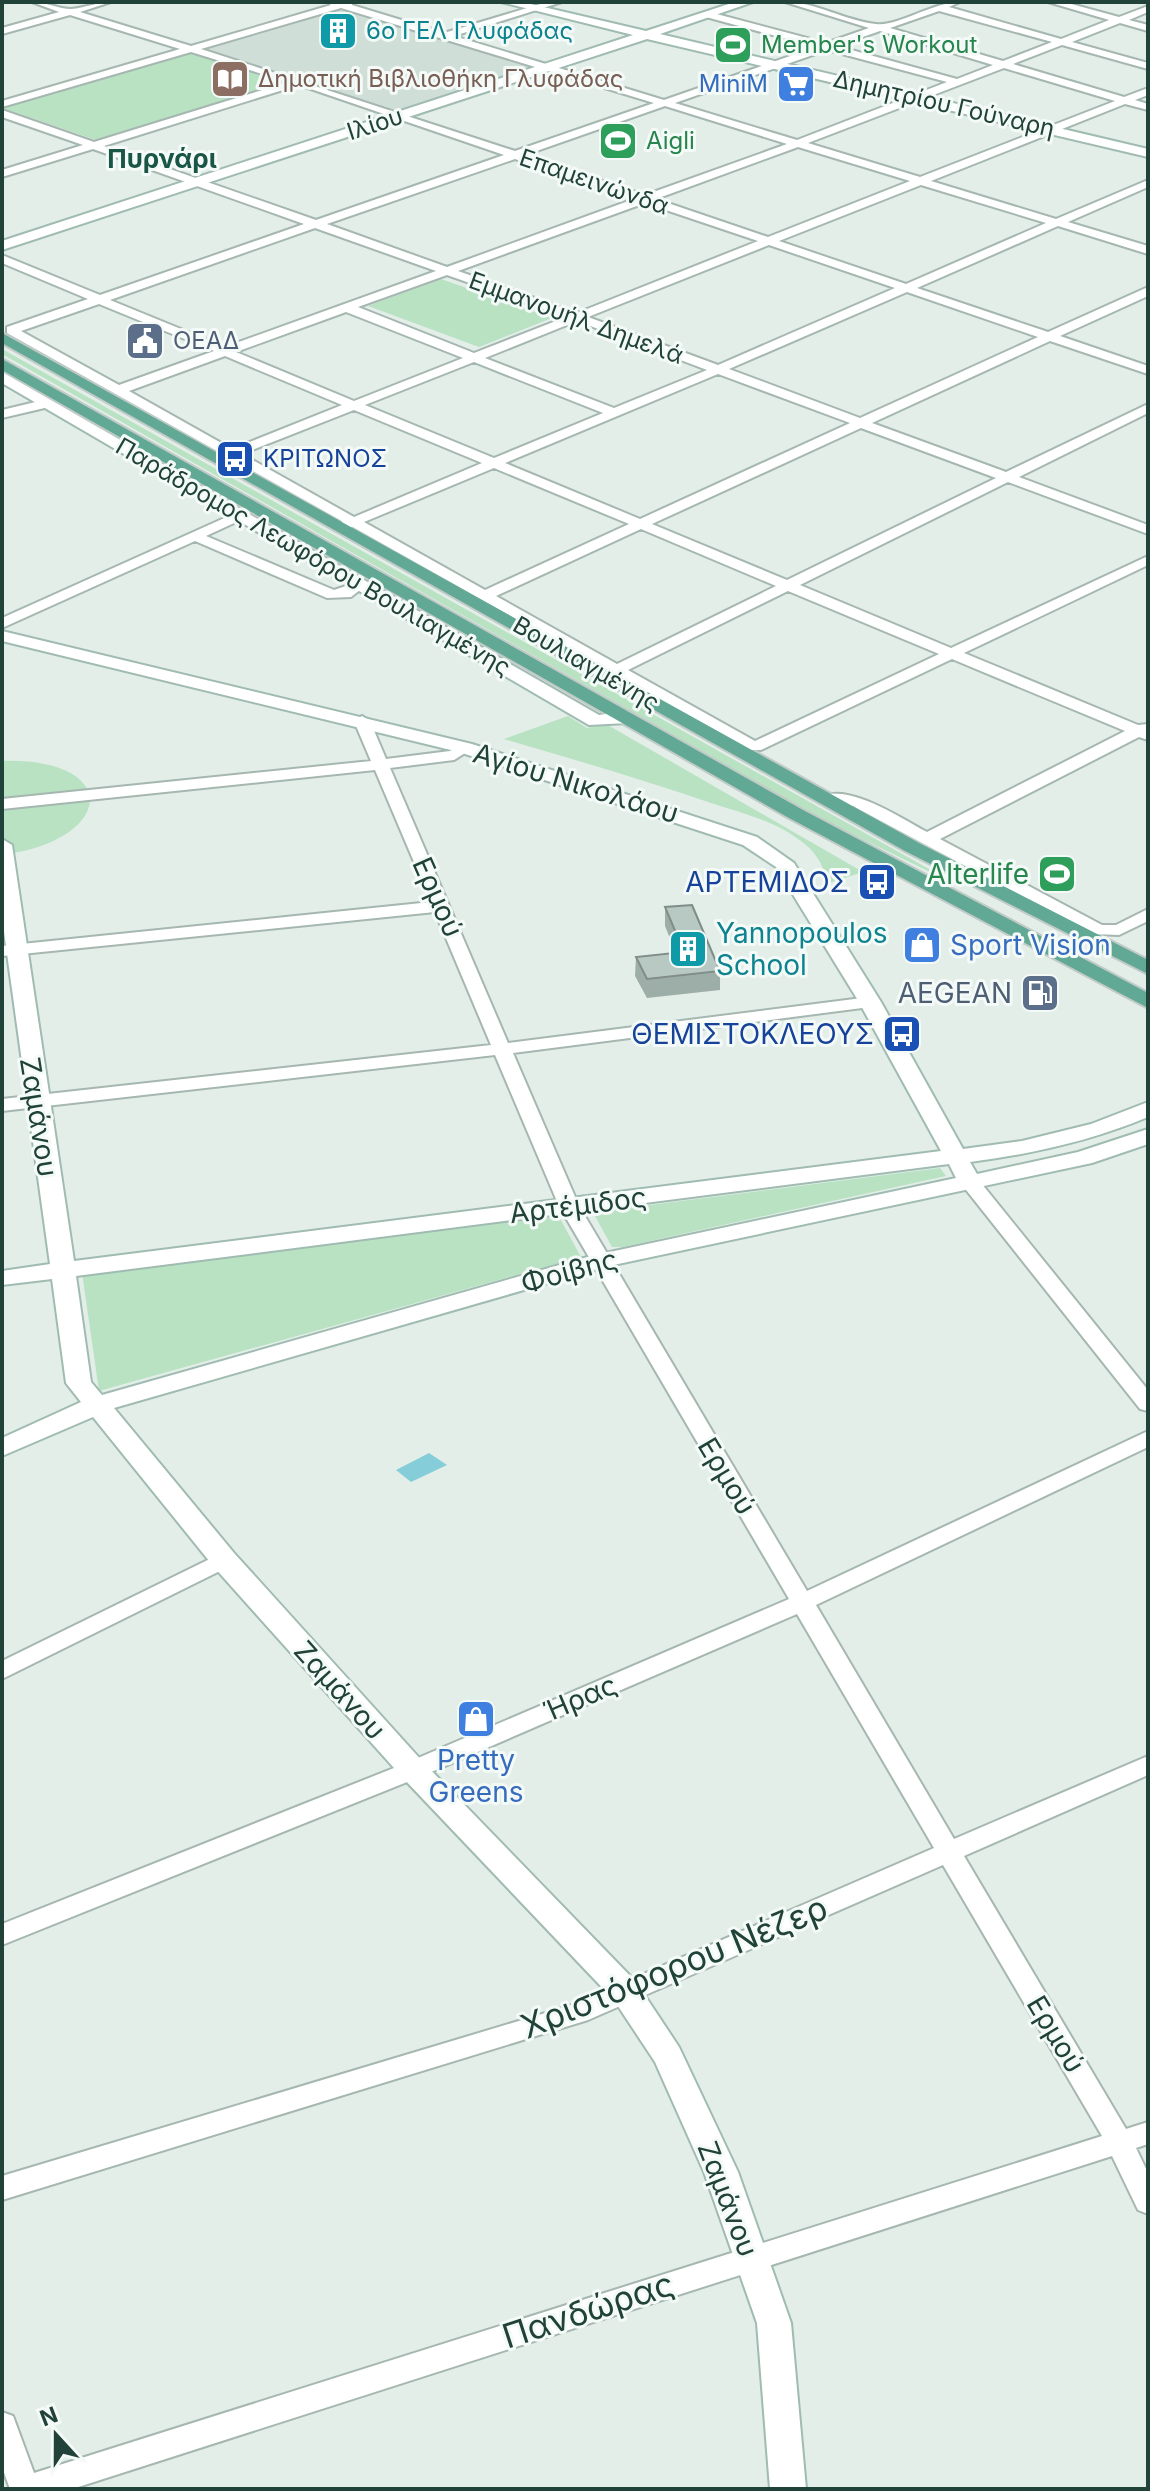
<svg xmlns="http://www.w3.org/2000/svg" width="1150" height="2491" font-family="Inter,sans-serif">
<rect width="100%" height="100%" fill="#e3eee9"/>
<path fill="#d0ded8" d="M 340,10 L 539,68 L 403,112 L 204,50 Z"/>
<path fill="#b9e2c3" d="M 191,53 L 285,82 L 96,140 L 2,108 Z
M 441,279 L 552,318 L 479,347 L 368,306 Z
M 2,349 L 961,887 L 825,821 L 2,354 Z
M 568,716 L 587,728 L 606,724 L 863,872 L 826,884 C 825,864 814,850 798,839 C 773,820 738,812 708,802 C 641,779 572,759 504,739 Z
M 2,761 C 120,757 118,839 2,855 Z
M 940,1168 L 946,1176 L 623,1247 L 612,1247 L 595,1216 L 618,1209 Z
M 557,1213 L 581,1257 L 99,1391 L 82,1273 Z"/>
<path fill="#85ced9" d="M 429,1453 L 447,1465 L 411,1482 L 396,1470 Z"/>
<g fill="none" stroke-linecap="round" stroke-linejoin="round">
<defs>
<path id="street" d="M 32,2 C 46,2 59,9 71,9 C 85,8 97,2 111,2 L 80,12 L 191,46 L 331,5 L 327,2 L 352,2 L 352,5 L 444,33 L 547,2 L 562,2 L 454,36 L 664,100 L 816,47 L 706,17 L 709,12 L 826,43 L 869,28 L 785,2 C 817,2 845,21 876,24 C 897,27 933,2 960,2 L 949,7 L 1061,39 L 1109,20 L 1048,2 L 1064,2 L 1119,17 L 1148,6 L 1148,12 L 1129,20 L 1148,25 L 1148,31 L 1120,23 L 1072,42 L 1148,63 L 1148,69 L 1062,45 L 1013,64 L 1124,97 L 1148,88 L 1148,95 L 1135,100 L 1148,104 L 1148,110 L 1125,104 L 931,181 L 1056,219 L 1148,180 L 1148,187 L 1068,222 L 1148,246 L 1148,254 L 1058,226 L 917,288 L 1048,332 L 1148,287 L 1148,296 L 1060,336 L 1148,366 L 1148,374 L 1050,341 L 872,423 L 1006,472 L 1148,404 L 1148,413 L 1019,477 L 1148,525 L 1148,534 L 1008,482 L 800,585 L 951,648 L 1148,556 L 1148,565 L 964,653 L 1138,725 L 1148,724 L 1148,740 L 1139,737 L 940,839 L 1102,925 L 1116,925 L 1148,909 L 1148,921 L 1119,935 L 1093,934 L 853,806 L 826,805 L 818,800 C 842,778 904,820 927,832 L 1125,731 L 952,659 L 761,750 L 749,750 L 353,527 L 341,528 L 339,525 L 342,521 L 7,333 L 7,327 L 88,299 L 2,263 L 2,255 L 100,295 L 304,224 L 93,149 L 2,177 L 2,170 L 83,145 L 2,117 L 2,110 L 94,142 L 288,82 L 191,52 L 2,107 L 2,101 L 180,49 L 70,15 L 2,34 L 2,28 L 59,12 ZM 341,8 L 654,103 L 515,151 L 201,49 ZM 939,11 L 1052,42 L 1003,61 L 890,28 ZM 880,31 L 993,65 L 957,79 L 837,46 ZM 827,50 L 947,82 L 797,140 L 675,103 ZM 1004,68 L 1115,101 L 920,177 L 808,143 ZM 299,85 L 305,87 L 504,155 L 316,220 L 104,146 ZM 665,106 L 787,144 L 645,195 L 525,155 ZM 798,147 L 910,181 L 768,237 L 656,199 ZM 515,159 L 634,199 L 447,267 L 327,224 ZM 921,185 L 1046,223 L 906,284 L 779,241 ZM 645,203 L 758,241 L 577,313 L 458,271 ZM 315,228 L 436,271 L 225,347 L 110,300 ZM 769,245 L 895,288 L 718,365 L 588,317 ZM 447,275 L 566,317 L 474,353 L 358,307 ZM 907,292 L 1038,337 L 860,418 L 729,369 ZM 99,304 L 214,351 L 119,385 L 21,331 ZM 346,312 L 463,358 L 354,401 L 236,352 ZM 577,321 L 707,370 L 614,408 L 485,358 ZM 225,356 L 342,405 L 232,449 L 129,391 ZM 474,362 L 603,413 L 494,458 L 365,405 ZM 718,374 L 850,423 L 640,519 L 505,463 ZM 354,410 L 482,463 L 354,517 L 242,454 ZM 861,428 L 996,478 L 787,580 L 652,524 ZM 494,468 L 629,524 L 485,590 L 364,522 ZM 641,529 L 776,586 L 617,664 L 496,596 ZM 788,591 L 939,654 L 755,741 L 628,670 Z
M 48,399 L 55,403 L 53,406 L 2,418 L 2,410 Z
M 240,511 L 247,515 L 245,518 L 206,536 L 334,590 L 358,582 L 365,586 L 351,597 L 327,598 L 195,541 L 2,628 L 2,618 Z
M 362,716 L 370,721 L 386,759 L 450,751 L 465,743 L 473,748 L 454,760 L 390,768 L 508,1043 L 870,997 L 879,1002 L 870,1007 L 513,1053 L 579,1206 L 807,1591 L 1148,1431 L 1148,1447 L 816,1605 L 954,1839 L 1148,1756 L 1148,1775 L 964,1856 L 1126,2129 L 1148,2122 L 1148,2144 L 1136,2148 L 1148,2173 L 1148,2214 L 1138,2210 L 1112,2156 L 72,2489 L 10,2489 L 2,2467 L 2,2412 L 13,2416 L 34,2473 L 1102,2136 L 943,1865 L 588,2020 L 2,2200 L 2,2176 L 572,2005 L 934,1848 L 797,1614 L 422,1776 L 2,1945 L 2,1924 L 404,1764 L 789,1599 L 559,1206 L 495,1055 L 2,1111 L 2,1099 L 491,1045 L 435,912 L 2,956 L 2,946 L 431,902 L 375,770 L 2,809 L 2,799 L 371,761 L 354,721 Z
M 970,1176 L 977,1178 L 1148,1390 L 1148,1411 L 1140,1409 L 963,1186 L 960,1182 L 963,1178 Z
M 224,1552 L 232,1555 L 235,1560 L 232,1565 L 2,1679 L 2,1661 Z"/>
<path id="secondary" d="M 501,2 L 522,2 L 646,31 L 735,2 L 753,2 L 660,34 L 1148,149 L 1148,157 L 647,39 L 2,250 L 2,241 L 633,35 Z
M 2,372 L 599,715 L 627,711 L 636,717 L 627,723 L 589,725 L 2,383 Z
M 2,631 L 472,744 L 757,837 L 794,863 L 881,1002 L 963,1149 L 1022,1141 L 1091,1124 L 1148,1102 L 1148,1117 C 1091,1141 1032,1154 970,1162 L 977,1174 L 1078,1152 L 1148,1129 L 1148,1144 L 1092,1163 L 604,1267 L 114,1408 L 234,1553 L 423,1762 L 636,1982 L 679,2047 L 738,2172 L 791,2323 L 806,2489 L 770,2489 L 757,2323 L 704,2172 L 655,2062 L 614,2000 L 403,1778 L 214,1567 L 93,1417 L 2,1456 L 2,1438 L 81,1402 L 66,1383 L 52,1279 L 2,1285 L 2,1271 L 50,1264 L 2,917 L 2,839 L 12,845 L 74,1261 L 941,1151 L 859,1002 L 776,867 L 743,845 L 459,752 L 2,641 ZM 949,1164 L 956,1178 L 591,1256 L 102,1395 L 91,1382 L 76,1276 Z"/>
<path id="primary" d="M 2,333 L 919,843 L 1148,960 L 1148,974 L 905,851 L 2,343 Z
M 2,359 L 803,810 L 1148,993 L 1148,1008 L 789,818 L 2,370 Z"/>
</defs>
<use href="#street" stroke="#a5b7b0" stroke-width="4"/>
<use href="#secondary" stroke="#a0bbb1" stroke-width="4"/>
<use href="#primary" stroke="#c1cac7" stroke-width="4"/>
<use href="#street" fill="#fff" fill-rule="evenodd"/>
<use href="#secondary" fill="#fff" fill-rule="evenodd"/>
<use href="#primary" fill="#62a995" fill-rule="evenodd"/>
</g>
<path fill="#9dada7" d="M 665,907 L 720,971 L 720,990 L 647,998 L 635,976 L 636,957 L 676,953 L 665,926 Z"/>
<path fill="#b7c9c2" stroke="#808d88" stroke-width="2" d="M 692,905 L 720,971 L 647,979 L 636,957 L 684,952 L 665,907 Z"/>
<defs>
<symbol id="building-square" viewBox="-11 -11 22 22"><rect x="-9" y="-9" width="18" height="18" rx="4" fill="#0f9aa8" stroke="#f4faf7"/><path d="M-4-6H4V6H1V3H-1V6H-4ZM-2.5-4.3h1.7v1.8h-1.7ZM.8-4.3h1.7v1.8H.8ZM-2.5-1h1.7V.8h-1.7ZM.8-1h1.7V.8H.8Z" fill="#fff"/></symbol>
<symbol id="stadium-square" viewBox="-11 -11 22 22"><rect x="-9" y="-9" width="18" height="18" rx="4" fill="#2e9e5b" stroke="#f4faf7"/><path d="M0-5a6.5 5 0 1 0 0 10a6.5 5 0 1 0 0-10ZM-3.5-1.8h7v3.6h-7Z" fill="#fff"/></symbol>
<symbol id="library-square" viewBox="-11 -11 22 22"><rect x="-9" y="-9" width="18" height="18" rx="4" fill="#8d6e63" stroke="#f4faf7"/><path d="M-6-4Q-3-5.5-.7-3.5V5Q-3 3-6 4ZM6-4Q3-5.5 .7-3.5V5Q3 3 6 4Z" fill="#fff"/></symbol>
<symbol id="supermarket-square" viewBox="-11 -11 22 22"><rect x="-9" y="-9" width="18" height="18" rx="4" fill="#3f7fe0" stroke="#f4faf7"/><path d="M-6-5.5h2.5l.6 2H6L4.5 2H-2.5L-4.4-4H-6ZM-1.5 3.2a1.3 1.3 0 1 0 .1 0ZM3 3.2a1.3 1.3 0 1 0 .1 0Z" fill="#fff"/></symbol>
<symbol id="civic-square" viewBox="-11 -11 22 22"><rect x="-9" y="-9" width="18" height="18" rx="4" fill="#5c6f8a" stroke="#f4faf7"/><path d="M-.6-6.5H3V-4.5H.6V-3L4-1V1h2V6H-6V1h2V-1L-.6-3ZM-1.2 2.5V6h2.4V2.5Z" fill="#fff"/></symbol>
<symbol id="bus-square" viewBox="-11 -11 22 22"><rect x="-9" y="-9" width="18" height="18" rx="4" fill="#1a4fb4" stroke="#f4faf7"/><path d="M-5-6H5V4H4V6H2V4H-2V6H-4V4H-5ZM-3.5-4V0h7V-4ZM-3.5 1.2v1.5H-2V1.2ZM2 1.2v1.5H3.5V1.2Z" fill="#fff"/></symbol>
<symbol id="shop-square" viewBox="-11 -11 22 22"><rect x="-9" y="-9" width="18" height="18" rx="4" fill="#3f7fe0" stroke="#f4faf7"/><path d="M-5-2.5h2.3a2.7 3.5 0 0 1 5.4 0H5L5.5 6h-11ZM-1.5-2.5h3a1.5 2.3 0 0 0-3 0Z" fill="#fff"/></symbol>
<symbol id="fuel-square" viewBox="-11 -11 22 22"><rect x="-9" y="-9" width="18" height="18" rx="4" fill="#5c6f8a" stroke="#f4faf7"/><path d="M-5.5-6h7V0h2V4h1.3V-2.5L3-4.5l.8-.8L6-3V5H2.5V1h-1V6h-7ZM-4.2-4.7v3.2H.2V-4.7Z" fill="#fff"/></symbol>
</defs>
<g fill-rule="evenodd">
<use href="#building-square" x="316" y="9" width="44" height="44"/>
<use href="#stadium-square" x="711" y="23" width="44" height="44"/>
<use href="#library-square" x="208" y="57" width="44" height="44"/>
<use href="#supermarket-square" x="774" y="62" width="44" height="44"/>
<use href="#stadium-square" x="596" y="119" width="44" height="44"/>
<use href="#civic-square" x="123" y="319" width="44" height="44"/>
<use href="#bus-square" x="213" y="437" width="44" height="44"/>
<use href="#stadium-square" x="1035" y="852" width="44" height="44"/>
<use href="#bus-square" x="855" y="860" width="44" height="44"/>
<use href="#shop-square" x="900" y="923" width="44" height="44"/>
<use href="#building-square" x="666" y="927" width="44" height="44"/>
<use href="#fuel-square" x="1018" y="971" width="44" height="44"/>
<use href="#bus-square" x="880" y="1012" width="44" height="44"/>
<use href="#shop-square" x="454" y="1697" width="44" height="44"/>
</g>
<g text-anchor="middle" stroke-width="6" stroke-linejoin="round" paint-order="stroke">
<g font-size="24" fill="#0d838f" stroke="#f4faf7" text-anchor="start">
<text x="366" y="39">6ο ΓΕΛ Γλυφάδας</text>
</g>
<g font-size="24" fill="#27864d" stroke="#f4faf7" text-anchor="start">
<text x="761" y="53">Member's Workout</text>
<text x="646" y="149">Aigli</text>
</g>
<g font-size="24" fill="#785e54" stroke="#f4faf7" text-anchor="start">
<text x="258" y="87">Δημοτική Βιβλιοθήκη Γλυφάδας</text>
</g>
<g font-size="24" fill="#366cbe" stroke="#f4faf7" text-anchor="end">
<text x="768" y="92">MiniM</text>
</g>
<g font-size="24" fill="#204238" stroke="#f4faf7">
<text transform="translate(944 104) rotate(13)" y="8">Δημητρίου Γούναρη</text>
<text transform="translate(375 124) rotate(-18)" y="8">Ιλίου</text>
<text transform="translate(594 182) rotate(19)" y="8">Επαμεινώνδα</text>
<text transform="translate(576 318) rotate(20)" y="8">Εμμανουήλ Δημελά</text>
<text transform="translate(313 557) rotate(30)" y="8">Παράδρομος Λεωφόρου Βουλιαγμένης</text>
<text transform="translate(586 664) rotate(30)" y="8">Βουλιαγμένης</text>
</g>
<g font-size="24" fill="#4e5e75" stroke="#f4faf7" text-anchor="start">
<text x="173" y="349">ΟΕΑΔ</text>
</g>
<g font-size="24" fill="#164399" stroke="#f4faf7" text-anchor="start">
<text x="263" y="467">ΚΡΙΤΩΝΟΣ</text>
</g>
<g font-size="26" font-weight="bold" fill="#195646" stroke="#f4faf7">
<text x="162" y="168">Πυρνάρι</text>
</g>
<g font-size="28" fill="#204238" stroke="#f4faf7">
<text transform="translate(576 783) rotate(17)" y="10">Αγίου Νικολάου</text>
<text transform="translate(438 897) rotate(66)" y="10">Ερμού</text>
<text transform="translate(39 1117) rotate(81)" y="10">Ζαμάνου</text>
<text transform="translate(578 1205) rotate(-7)" y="10">Αρτέμιδος</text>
<text transform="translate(569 1271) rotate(-15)" y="10">Φοίβης</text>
<text transform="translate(727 1476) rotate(59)" y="10">Ερμού</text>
<text transform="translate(340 1690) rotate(48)" y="10">Ζαμάνου</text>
<text transform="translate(580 1698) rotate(-23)" y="10">Ήρας</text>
<text transform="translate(1056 2034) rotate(59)" y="10">Ερμού</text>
<text transform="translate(728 2199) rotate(69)" y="10">Ζαμάνου</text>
</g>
<g font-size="28" fill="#27864d" stroke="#f4faf7" text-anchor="end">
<text x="1029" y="884">Alterlife</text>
</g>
<g font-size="28" fill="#164399" stroke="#f4faf7" text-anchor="end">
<text x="849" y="892">ΑΡΤΕΜΙΔΟΣ</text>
<text x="874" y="1044">ΘΕΜΙΣΤΟΚΛΕΟΥΣ</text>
</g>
<g font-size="28" fill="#0d838f" stroke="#f4faf7" text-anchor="start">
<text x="716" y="943">Yannopoulos<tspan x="716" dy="32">School</tspan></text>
</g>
<g font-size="28" fill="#366cbe" stroke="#f4faf7" text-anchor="start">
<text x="950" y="955">Sport Vision</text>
<text x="476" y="1770" text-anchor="middle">Pretty<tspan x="476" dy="32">Greens</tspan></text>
</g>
<g font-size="28" fill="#4e5e75" stroke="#f4faf7" text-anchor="end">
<text x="1012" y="1003">AEGEAN</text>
</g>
<g font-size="34" fill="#204238" stroke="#f4faf7">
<text transform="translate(674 1967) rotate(-22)" y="12">Χριστόφορου Νέζερ</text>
<text transform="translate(588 2310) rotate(-18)" y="12">Πανδώρας</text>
</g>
</g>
<rect width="1150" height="2491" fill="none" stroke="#204238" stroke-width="8"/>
<g transform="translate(56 2435) rotate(339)" stroke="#f4faf7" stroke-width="6" paint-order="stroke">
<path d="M0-6L14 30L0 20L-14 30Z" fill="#204238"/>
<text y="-12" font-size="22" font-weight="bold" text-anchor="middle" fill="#204238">N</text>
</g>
</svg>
